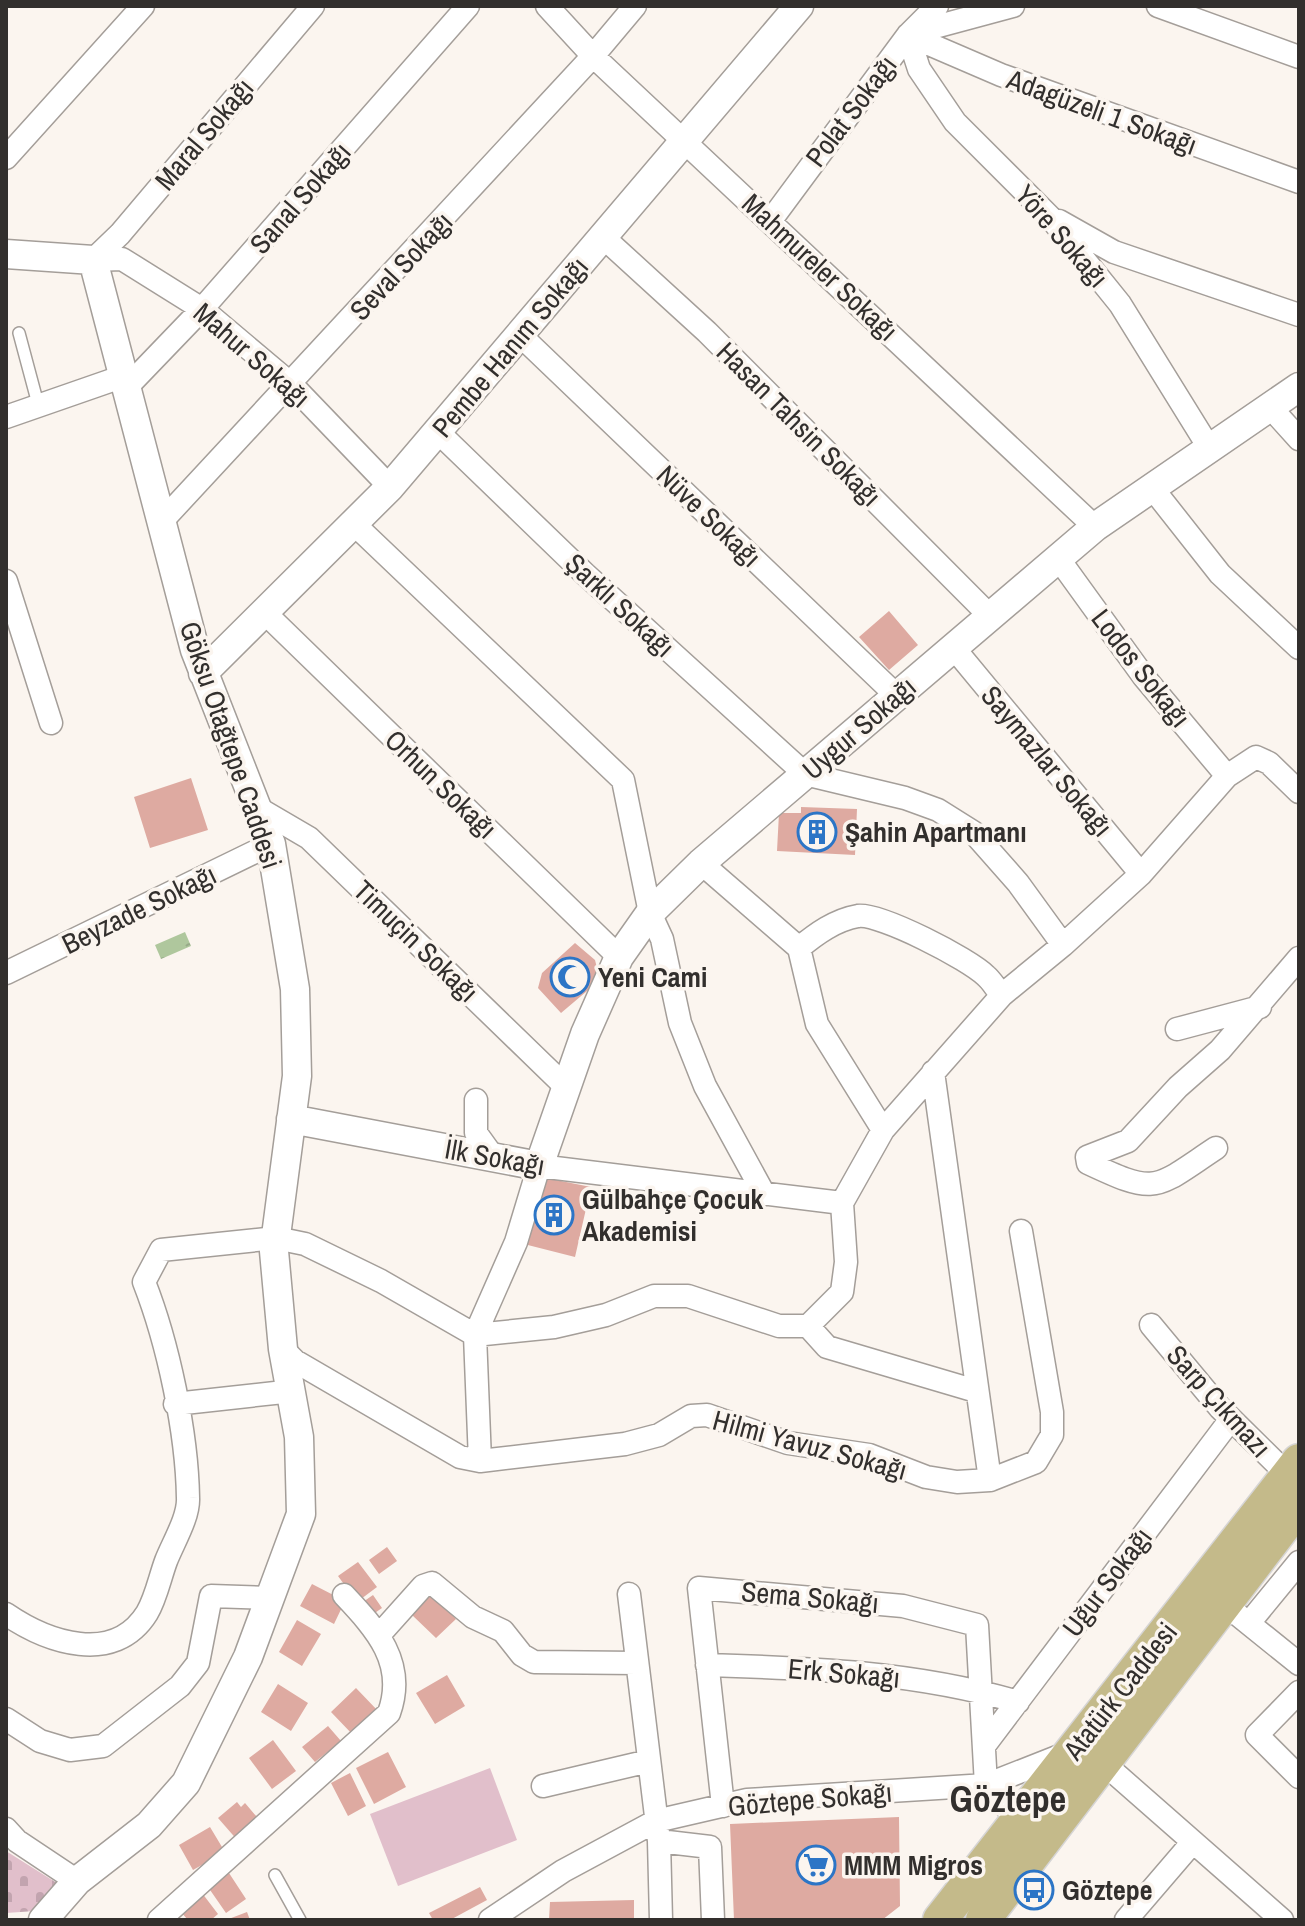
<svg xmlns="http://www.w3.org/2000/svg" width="1305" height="1926" font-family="'Archivo Narrow',sans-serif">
<defs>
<pattern id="cemetery-stones" width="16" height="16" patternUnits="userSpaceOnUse" patternTransform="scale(2)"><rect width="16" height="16" fill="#e1bfcb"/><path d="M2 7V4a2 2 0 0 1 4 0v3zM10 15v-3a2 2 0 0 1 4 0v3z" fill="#c2a4af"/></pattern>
<pattern id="water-ripples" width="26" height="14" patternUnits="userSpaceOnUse" patternTransform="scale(2)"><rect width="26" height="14" fill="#afc79d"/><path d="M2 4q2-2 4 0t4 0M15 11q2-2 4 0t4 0" fill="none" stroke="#97ab88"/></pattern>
</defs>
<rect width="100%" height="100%" fill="#fbf5ef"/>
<path fill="url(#cemetery-stones)" d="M 6,1851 L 60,1885 L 35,1911 L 6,1913 Z"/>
<path fill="#e1bfcb" d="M 490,1768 L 517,1840 L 398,1886 L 370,1814 Z"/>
<path fill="url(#water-ripples)" d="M 185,932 L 191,946 L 161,959 L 155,945 Z"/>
<path fill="#deaaa1" d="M 889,611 L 918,645 L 889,670 L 859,637 Z
M 191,778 L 208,830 L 150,848 L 134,797 Z
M 801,807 L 857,809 L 855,855 L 777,851 L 779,813 L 801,813 Z
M 575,943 L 595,960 L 600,980 L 561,1013 L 538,988 L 542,973 Z
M 536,1176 L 591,1187 L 575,1257 L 516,1242 Z
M 387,1547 L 397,1561 L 379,1574 L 369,1560 Z
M 358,1562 L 377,1587 L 357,1602 L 338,1576 Z
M 312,1584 L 345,1601 L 334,1624 L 300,1606 Z
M 373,1595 L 382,1608 L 369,1617 L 360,1604 Z
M 431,1595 L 456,1619 L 436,1638 L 412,1615 Z
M 297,1620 L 321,1634 L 302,1666 L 279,1652 Z
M 447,1675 L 465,1706 L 435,1724 L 416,1693 Z
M 278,1684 L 308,1703 L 291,1731 L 261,1712 Z
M 356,1688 L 379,1712 L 354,1736 L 331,1712 Z
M 328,1726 L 341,1741 L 315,1762 L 302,1747 Z
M 273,1740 L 296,1771 L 272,1789 L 249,1758 Z
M 388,1752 L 406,1787 L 374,1804 L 356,1768 Z
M 350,1773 L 366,1806 L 348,1816 L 331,1783 Z
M 237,1802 L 241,1807 L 245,1803 L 262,1823 L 239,1842 L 218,1818 Z
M 899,1817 L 900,1906 L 882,1920 L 734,1920 L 730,1824 Z
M 210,1827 L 225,1852 L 193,1870 L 179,1845 Z
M 229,1873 L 246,1899 L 226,1913 L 208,1887 Z
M 480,1887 L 487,1900 L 450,1920 L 433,1920 L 429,1913 Z
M 202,1893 L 218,1914 L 211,1920 L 188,1920 L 180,1911 Z
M 634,1900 L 634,1920 L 549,1920 L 550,1902 Z
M 247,1912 L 250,1920 L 226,1920 Z"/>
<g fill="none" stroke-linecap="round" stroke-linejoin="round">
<defs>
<path id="service" d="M 19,333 L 38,404
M 275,1875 L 300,1920"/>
<path id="minor" d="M 547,6 L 593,56 L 1095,527
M 1158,6 L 1299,57
M 909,34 L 1013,6
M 908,35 L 919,69 L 955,122 L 1049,216 L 1120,304 L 1208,446
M 908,35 L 1001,75 L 1299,182
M 6,158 L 143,6
M 771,220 L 908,35 L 937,6
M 1059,221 L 1114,252 L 1299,315
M 603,237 L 707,332 L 989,615
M 93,260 L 122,259 L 202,309 L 291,384 L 390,487
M 93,260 L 120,234 L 313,6
M 520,335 L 897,696
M 127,387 L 202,309 L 468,6
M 1270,407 L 1299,439
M 6,417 L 124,376
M 438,432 L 585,574 L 805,774 L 905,798 L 938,810 L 973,832 L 1018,883 L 1063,945
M 1153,489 L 1220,574 L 1299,648
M 162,521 L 593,56 L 635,6
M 353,523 L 623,780 L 650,913 L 662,939 L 680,1023 L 705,1086 L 764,1194
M 1058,558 L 1144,677 L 1227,776
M 6,581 L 51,723
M 264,612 L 619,957
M 953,647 L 1141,874
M 256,807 L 309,838 L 566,1087
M 701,863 L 799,948 L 817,1024 L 883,1130
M 799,948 C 816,934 835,920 858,916 C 880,913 969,959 986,976 C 992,981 996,989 1002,995
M 6,973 L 271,844
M 1177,1029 L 1260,1007
M 933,1072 L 990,1480
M 476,1100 L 476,1133 L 494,1158
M 1216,1148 C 1154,1189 1158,1196 1088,1163 L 1087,1157 L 1128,1141 L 1178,1087 L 1220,1050 L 1299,958
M 1151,1325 L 1220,1408 L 1288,1475
M 808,1326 L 827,1347 L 976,1391
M 283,1349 L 295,1361 L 460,1457 L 480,1461 L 625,1444 L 659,1435 L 691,1416 L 707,1415 L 788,1443 L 869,1455 L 926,1477 L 957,1482 L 990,1480 L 1036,1462 L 1052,1435 L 1052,1412 L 1021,1231
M 175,1404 L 293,1391
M 480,1461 L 475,1335 L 516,1242 L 539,1166 L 842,1203
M 629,1594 L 659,1841 L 661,1920
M 1222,1602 L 1299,1664
M 6,1614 C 47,1642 114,1666 147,1613 C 156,1598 160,1577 166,1561 C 173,1543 189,1517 188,1498 C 187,1432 168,1343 144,1282 L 161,1250 L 276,1238 L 305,1244 L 381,1281 L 475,1335 L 554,1327 L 606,1315 L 654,1296 L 688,1296 L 779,1326 L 808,1326 L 842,1292 L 846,1262 L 842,1203 L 883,1130 L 1002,995 L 1063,945 L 1141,874 L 1227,776 L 1256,757 L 1269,763 L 1299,792
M 1249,1623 L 1299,1562
M 380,1634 L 423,1586 L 432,1583 L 473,1617 L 503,1631 L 522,1655 L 534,1662 L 637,1663
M 707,1665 C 812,1668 916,1672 1018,1702
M 1299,1692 L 1257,1735 L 1299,1777
M 6,1719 L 40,1741 L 70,1750 L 103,1746 L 180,1686 L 198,1663 L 211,1596 L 270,1598
M 984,1746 L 1231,1419
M 986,1785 L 1019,1821
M 543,1786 L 649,1761
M 723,1806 L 699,1588 L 903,1606 L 977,1625 L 986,1785
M 6,1829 L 17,1841 L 77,1881
M 659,1841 L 710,1847 L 713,1920
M 159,1920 L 389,1713 C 407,1663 376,1629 344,1595
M 490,1920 L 563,1871 L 656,1821 L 747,1800 L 986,1785 L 1075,1750 L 1101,1761 L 1282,1920
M 1126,1920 L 1192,1843"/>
<path id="tertiary" d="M 6,254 L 93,260 L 195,650 L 271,844 L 295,989 L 297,1076 L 274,1251 L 283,1349 L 299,1437 L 301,1514 L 248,1657 L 186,1783 L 149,1825 L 77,1881 L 43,1920
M 203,673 L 390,487 L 799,6
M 291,1119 L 539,1166 L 585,1034 L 619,957 L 650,913 L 701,863 L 1095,527 L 1299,387"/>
<path id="primary" d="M 940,1920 L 1299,1461
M 983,1920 L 1299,1506"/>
</defs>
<use href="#service" stroke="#a49e99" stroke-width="14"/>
<use href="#minor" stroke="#a49e99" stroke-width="25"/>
<use href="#tertiary" stroke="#a49e99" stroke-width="31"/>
<use href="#primary" stroke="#d6d5d5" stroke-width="37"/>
<use href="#service" stroke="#fff" stroke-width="11"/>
<use href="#minor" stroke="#fff" stroke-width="22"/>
<use href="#tertiary" stroke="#fff" stroke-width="28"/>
<use href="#primary" stroke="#c4ba8a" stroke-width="34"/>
</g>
<defs>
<symbol id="building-ring" viewBox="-11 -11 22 22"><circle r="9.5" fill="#fbf5ef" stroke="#2c75c6" stroke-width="1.5"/><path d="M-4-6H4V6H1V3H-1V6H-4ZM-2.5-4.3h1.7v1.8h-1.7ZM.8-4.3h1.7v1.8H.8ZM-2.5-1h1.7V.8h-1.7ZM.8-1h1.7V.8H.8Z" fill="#2c75c6"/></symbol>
<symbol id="mosque-ring" viewBox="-11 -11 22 22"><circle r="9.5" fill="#fbf5ef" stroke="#2c75c6" stroke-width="1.5"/><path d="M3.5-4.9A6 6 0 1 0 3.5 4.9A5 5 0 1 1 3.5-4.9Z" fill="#2c75c6"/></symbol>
<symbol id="supermarket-ring" viewBox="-11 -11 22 22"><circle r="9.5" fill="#fbf5ef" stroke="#2c75c6" stroke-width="1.5"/><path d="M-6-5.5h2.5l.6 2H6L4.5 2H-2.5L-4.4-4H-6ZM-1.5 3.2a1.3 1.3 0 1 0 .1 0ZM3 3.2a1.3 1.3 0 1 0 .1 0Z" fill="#2c75c6"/></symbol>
<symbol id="bus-ring" viewBox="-11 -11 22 22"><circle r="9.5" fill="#fbf5ef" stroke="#2c75c6" stroke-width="1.5"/><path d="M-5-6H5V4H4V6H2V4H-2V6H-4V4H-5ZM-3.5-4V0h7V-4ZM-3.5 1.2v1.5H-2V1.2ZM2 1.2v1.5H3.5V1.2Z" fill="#2c75c6"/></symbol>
</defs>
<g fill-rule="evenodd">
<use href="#building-ring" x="795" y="810" width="44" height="44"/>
<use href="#mosque-ring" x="548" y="955" width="44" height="44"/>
<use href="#building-ring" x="532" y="1193" width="44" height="44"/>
<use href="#supermarket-ring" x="794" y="1843" width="44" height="44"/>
<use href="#bus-ring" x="1012" y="1868" width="44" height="44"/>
</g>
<g text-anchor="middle" stroke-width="7" stroke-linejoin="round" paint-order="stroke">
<g font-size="28" fill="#322f2d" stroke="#fbf5ef">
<text transform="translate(851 111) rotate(-53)" y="10">Polat Sokağı</text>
<text transform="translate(1102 112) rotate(20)" y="10">Adagüzeli 1 Sokaḡı</text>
<text transform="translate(204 134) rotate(-50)" y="10">Maral Sokağı</text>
<text transform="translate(300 198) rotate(-49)" y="10">Sanal Sokağı</text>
<text transform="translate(1062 236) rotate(49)" y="10">Yöre Sokağı</text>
<text transform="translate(401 266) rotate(-47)" y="10">Seval Sokağı</text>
<text transform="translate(820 267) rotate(43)" y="10">Mahmureler Sokağı</text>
<text transform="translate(510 347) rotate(-50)" y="10">Pembe Hanım Sokağı</text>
<text transform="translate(252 355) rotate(41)" y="10">Mahur Sokağı</text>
<text transform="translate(799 424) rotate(45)" y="10">Hasan Tahsin Sokağı</text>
<text transform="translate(709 516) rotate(44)" y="10">Nüve Sokağı</text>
<text transform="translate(620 605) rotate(43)" y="10">Şarklı Sokağı</text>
<text transform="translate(1141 668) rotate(52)" y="10">Lodos Sokağı</text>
<text transform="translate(859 728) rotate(-41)" y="10">Uygur Sokağı</text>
<text transform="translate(231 745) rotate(71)" y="10">Göksu Otağtepe Caddesi</text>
<text transform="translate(1047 761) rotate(50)" y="10">Saymazlar Sokağı</text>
<text transform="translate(441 784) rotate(44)" y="10">Orhun Sokağı</text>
<text transform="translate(139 909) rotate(-26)" y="10">Beyzade Sokağı</text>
<text transform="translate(416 941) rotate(44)" y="10">Timuçin Sokağı</text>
<text transform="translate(495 1157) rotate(10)" y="10">İlk Sokağı</text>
<text transform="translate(1219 1401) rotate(48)" y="10">Sarp Çıkmazı</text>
<text transform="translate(810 1445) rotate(15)" y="10">Hilmi Yavuz Sokağı</text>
<text transform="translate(1107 1582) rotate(-53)" y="10">Uğur Sokağı</text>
<text transform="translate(810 1597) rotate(5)" y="10">Sema Sokağı</text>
<text transform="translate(844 1673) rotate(5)" y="10">Erk Sokağı</text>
<text transform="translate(1120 1691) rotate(-52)" y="10">Atatürk Caddesi</text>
<text transform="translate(810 1799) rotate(-5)" y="10">Göztepe Sokağı</text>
</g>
<g font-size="28" font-weight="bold" fill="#322f2d" stroke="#fbf5ef" text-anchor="start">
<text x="845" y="842">Şahin Apartmanı</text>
<text x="598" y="987">Yeni Cami</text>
<text x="582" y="1209">Gülbahçe Çocuk<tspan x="582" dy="32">Akademisi</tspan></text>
<text x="844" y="1875">MMM Migros</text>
<text x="1062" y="1900">Göztepe</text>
</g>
<g font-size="36" font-weight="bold" fill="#322f2d" stroke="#fbf5ef">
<text x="1008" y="1812">Göztepe</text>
</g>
</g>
<rect width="1305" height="1926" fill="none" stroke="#322f2d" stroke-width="16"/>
</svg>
